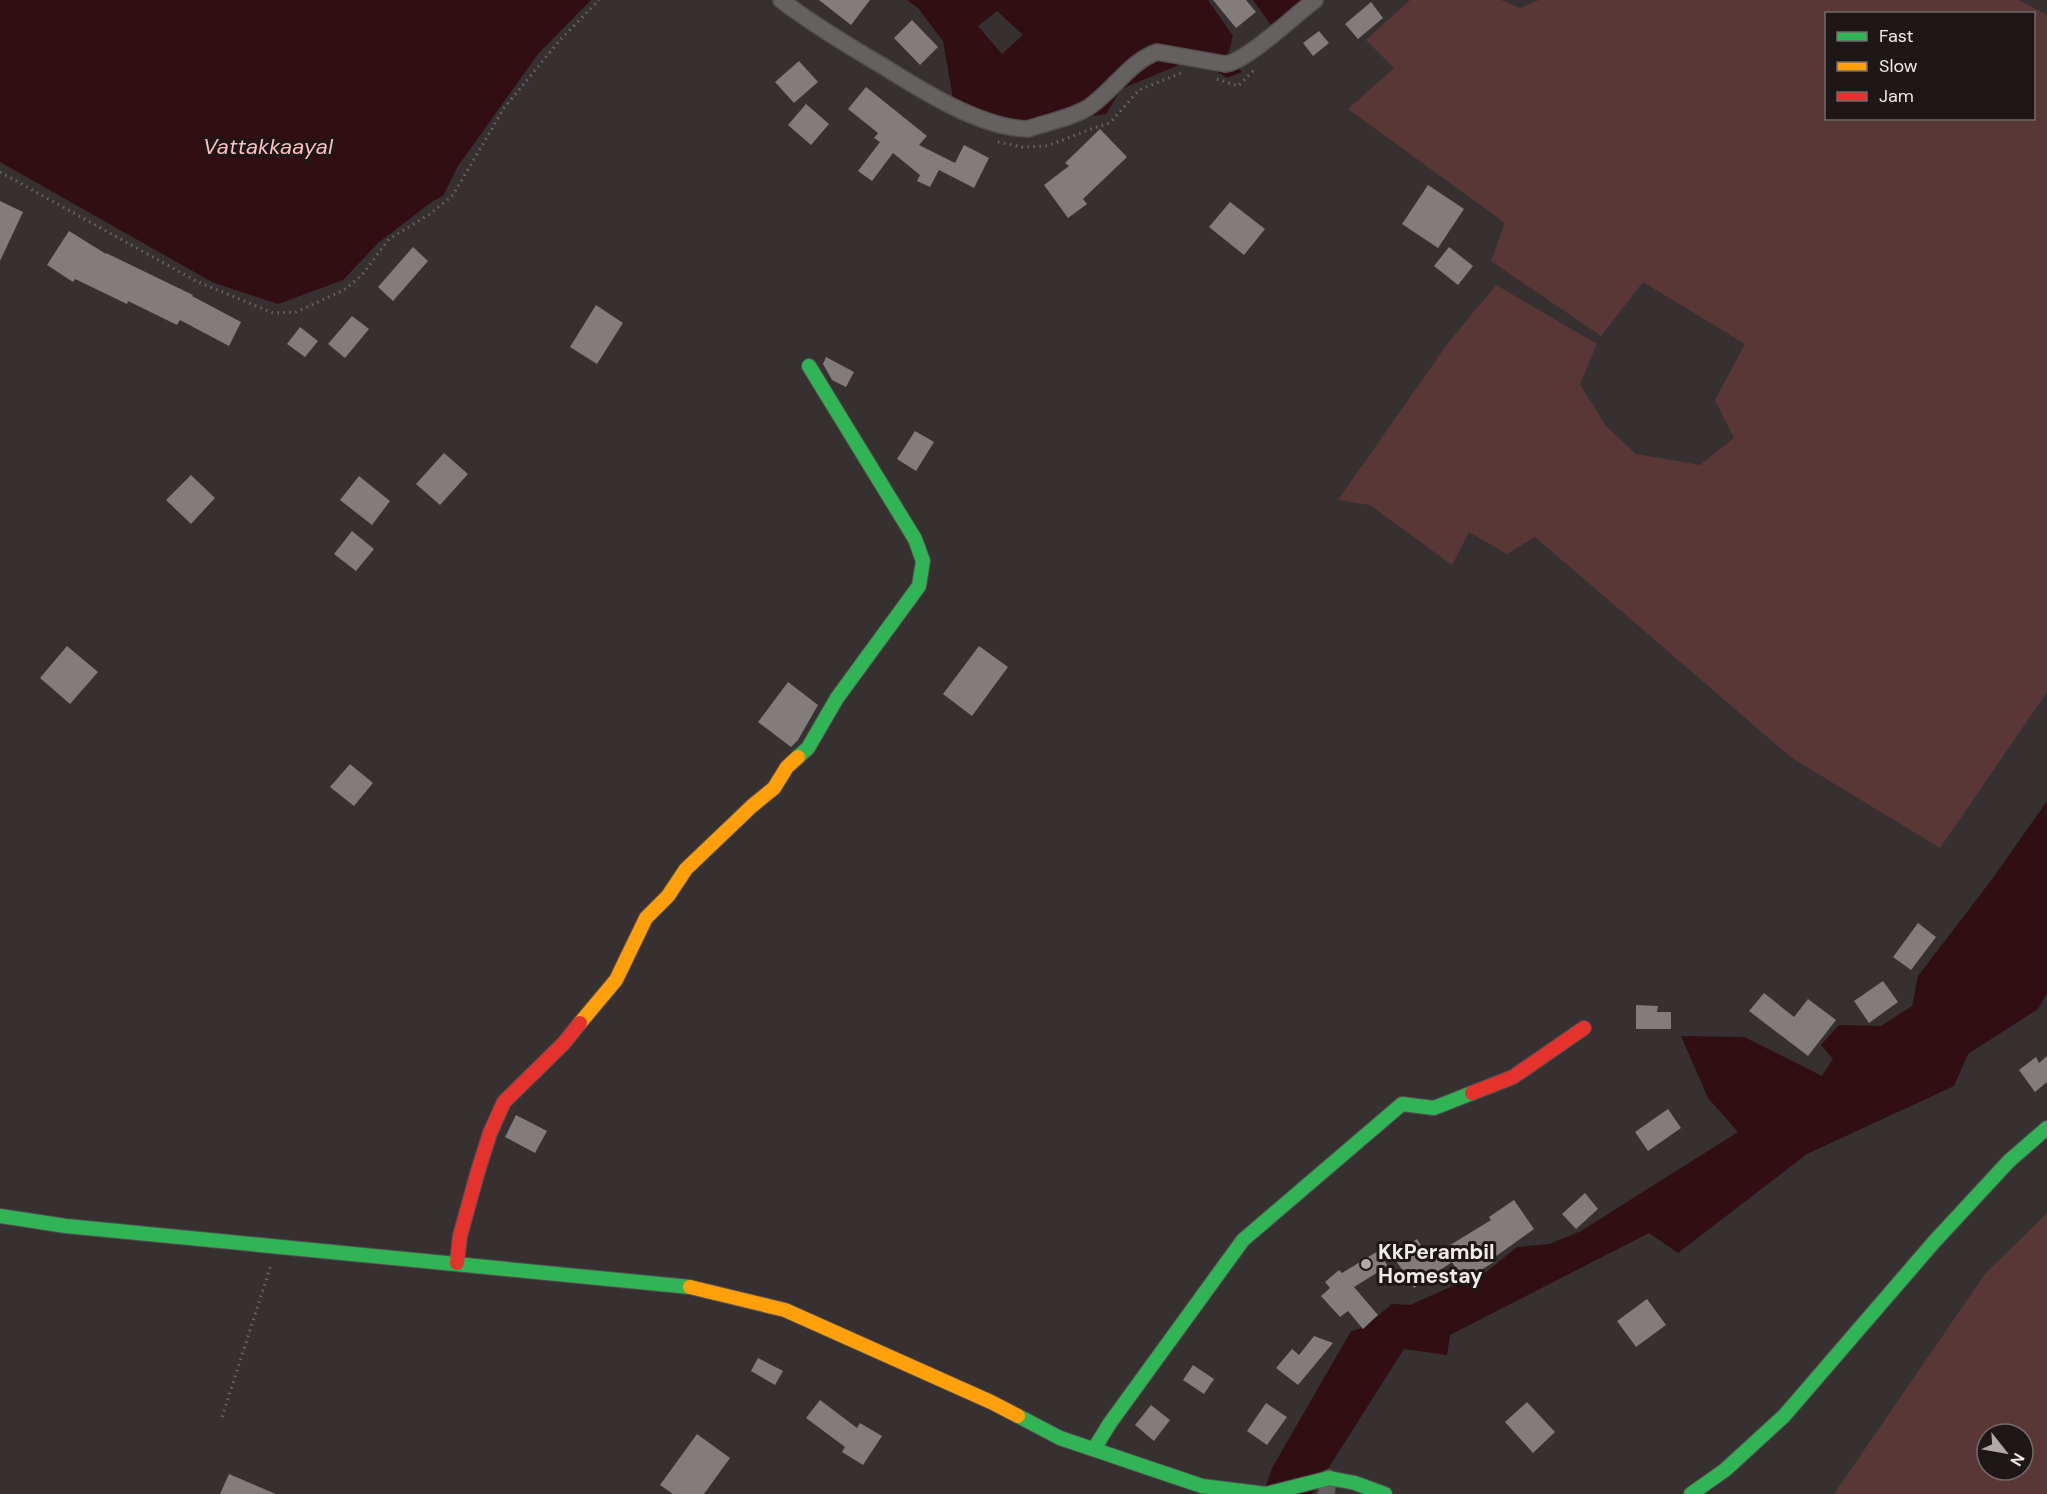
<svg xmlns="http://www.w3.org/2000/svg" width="2047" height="1494" font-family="'DM Sans',sans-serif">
<rect width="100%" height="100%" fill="#373030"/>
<path fill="#5a3737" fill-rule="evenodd" d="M 1410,0 L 1501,0 L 1520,8 L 1539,0 L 2019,0 L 2047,15 L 2047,692 L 1940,848 L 1792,758 L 1535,537 L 1507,554 L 1469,532 L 1452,565 L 1370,505 L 1338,500 L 1448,343 L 1496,285 L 1597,344 L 1580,384 L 1606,426 L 1636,454 L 1700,465 L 1734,438 L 1715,400 L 1745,344 L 1643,282 L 1601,336 L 1491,261 L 1505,223 L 1348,109 L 1394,68 L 1366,40 ZM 1826,14 L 2034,14 L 2034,118 L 1826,118 Z
M 2047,1213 L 2047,1494 L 1834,1494 L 1985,1274 ZM 1987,1434 L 2023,1434 L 2023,1470 L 1987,1470 Z"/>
<path fill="#310e11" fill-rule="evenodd" d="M 0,0 L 591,0 L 538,54 L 458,166 L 443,196 L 433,201 L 378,243 L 343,280 L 278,304 L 212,282 L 0,162 Z
M 907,0 L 1208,0 L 1233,36 L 1228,55 L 1242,72 L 1227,78 L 1196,58 L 1121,89 L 1106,114 L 1078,118 L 1029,138 L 994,129 L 954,104 L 943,41 L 918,8 ZM 997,11 L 1023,35 L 1002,54 L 978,26 Z
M 1253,0 L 1307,0 L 1273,28 Z
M 2047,801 L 2047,993 L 2038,1009 L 1968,1054 L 1954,1086 L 1807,1154 L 1678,1253 L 1649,1233 L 1450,1335 L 1447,1355 L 1404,1349 L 1312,1494 L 1263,1494 L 1272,1468 L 1351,1331 L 1363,1328 L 1392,1304 L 1410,1305 L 1457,1284 L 1480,1277 L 1517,1247 L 1549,1244 L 1581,1231 L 1738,1132 L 1708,1098 L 1681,1036 L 1744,1037 L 1822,1076 L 1833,1059 L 1821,1045 L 1839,1025 L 1881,1026 L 1912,1006 L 1918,976 L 1993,878 Z"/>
<path fill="#827c7c" d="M 819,0 L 870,0 L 851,25 Z
M 1213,0 L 1246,0 L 1256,12 L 1236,28 Z
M 1371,2 L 1383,18 L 1358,39 L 1345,24 Z
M 912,20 L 938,47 L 920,65 L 894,38 Z
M 1319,31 L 1329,43 L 1313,56 L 1303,43 Z
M 799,61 L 818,82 L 794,103 L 775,82 Z
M 866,87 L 927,136 L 919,145 L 955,163 L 964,145 L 989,158 L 974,188 L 939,170 L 930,187 L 917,181 L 920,175 L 893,153 L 872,181 L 858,171 L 880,142 L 874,138 L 878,133 L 848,109 Z
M 806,104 L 829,124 L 811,145 L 788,125 Z
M 1100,129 L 1127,157 L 1083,199 L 1087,204 L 1068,218 L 1044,185 L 1069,166 L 1065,163 Z
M 1428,185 L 1464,209 L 1438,248 L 1402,224 Z
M 0,201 L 23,212 L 0,261 Z
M 1230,202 L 1265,229 L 1244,255 L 1209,227 Z
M 69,231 L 106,254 L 106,253 L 193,295 L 192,296 L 241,322 L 229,346 L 180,320 L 177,325 L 128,301 L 127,304 L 75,279 L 73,282 L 47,265 Z
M 413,247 L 428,261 L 393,301 L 378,287 Z
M 1449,247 L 1473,266 L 1458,285 L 1434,266 Z
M 596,305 L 623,323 L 597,364 L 570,347 Z
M 352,316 L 369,329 L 345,358 L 328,344 Z
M 300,327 L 318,341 L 305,357 L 287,344 Z
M 826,357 L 854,372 L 846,387 L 832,380 L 823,364 Z
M 915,431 L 934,442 L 916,471 L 897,459 Z
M 444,453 L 468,474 L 440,505 L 416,484 Z
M 191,475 L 215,498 L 191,524 L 166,500 Z
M 359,476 L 390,501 L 372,525 L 340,500 Z
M 352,531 L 374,549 L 356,571 L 334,554 Z
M 67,646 L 98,672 L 70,704 L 40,678 Z
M 979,646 L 1008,667 L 972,716 L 943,694 Z
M 788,682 L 818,705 L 798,740 L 791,747 L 758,722 Z
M 350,764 L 373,783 L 354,806 L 330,787 Z
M 1918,923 L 1936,937 L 1911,970 L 1893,957 Z
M 1883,981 L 1898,1002 L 1869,1023 L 1854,1001 Z
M 1764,993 L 1794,1017 L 1808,999 L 1836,1020 L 1808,1056 L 1749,1011 Z
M 1636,1005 L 1658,1006 L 1657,1012 L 1671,1012 L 1671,1029 L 1636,1029 Z
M 2047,1056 L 2047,1082 L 2035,1092 L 2019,1070 L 2036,1057 L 2039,1063 Z
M 1668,1109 L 1681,1128 L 1648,1151 L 1635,1132 Z
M 516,1115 L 547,1131 L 535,1153 L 505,1137 Z
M 1585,1193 L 1598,1209 L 1576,1229 L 1562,1214 Z
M 1514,1200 L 1534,1229 L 1492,1259 L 1494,1262 L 1463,1281 L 1452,1262 L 1414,1288 L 1393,1256 L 1417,1239 L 1429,1258 L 1491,1220 L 1489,1217 Z
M 1378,1251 L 1388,1266 L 1354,1287 L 1378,1315 L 1363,1329 L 1348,1311 L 1340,1317 L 1321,1296 L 1330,1288 L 1325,1282 L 1339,1270 L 1342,1273 Z
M 1647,1299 L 1666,1325 L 1636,1347 L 1617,1321 Z
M 1314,1336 L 1333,1343 L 1298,1385 L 1276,1368 L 1292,1349 L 1299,1355 Z
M 758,1358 L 783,1371 L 775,1385 L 751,1371 Z
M 1193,1365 L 1214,1379 L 1204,1394 L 1183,1380 Z
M 820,1400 L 857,1428 L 860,1423 L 882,1436 L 863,1465 L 842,1452 L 845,1447 L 806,1418 Z
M 1527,1402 L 1555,1432 L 1533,1453 L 1505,1422 Z
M 1266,1403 L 1287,1417 L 1267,1445 L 1247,1431 Z
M 1151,1405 L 1170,1420 L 1154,1441 L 1135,1425 Z
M 697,1434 L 730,1458 L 704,1494 L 673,1494 L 660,1485 Z
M 229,1474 L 276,1494 L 220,1494 Z"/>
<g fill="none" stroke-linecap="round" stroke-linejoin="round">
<defs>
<path id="street" d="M 781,0 C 812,24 847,45 881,65 C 921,90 980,128 1028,129 C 1047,122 1072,118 1089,107 C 1113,91 1129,62 1157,52 L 1225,64 C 1246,62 1295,15 1315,0
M 1326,1494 L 1329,1478"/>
<path id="fast" d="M 798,757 L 808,748 L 837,698 L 919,586 L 923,561 L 915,539 L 809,366
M 0,1216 L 66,1226 L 690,1287
M 1018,1416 L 1060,1438 L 1202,1486 L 1266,1494 L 1329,1478 L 1355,1483 L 1385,1494
M 1094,1449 L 1110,1423 L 1243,1240 L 1402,1104 L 1434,1108 L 1472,1093
M 1691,1494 L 1725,1470 L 1784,1416 L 1934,1242 L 2009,1161 L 2047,1128"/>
<path id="slow" d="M 580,1023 L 616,980 L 646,918 L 668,896 L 686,869 L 752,806 L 774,788 L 787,767 L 798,757
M 690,1287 L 785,1310 L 991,1402 L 1018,1416"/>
<path id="jam" d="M 1472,1093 L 1513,1077 L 1584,1028
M 457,1263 L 460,1236 L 478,1171 L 490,1133 L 504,1102 L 564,1043 L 580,1023"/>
</defs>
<use href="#street" stroke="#544f4f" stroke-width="18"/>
<use href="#fast" stroke="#544f4f" stroke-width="16"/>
<use href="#slow" stroke="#544f4f" stroke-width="16"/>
<use href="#jam" stroke="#544f4f" stroke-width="16"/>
<path stroke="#6b6666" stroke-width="3" stroke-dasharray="1.5 4.5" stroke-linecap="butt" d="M 1217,79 L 1238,86 L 1256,68
M 998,142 L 1022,147 L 1047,146 L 1091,129 L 1110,123 L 1139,90 L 1181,73
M 0,172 L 196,281 L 273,313 L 296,312 L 344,290 L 362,275 L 389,239 L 430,214 L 453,195 L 504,108 L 560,40 L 599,0
M 222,1417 L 271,1265"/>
<use href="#street" stroke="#656161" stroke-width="15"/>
<use href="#fast" stroke="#30b455" stroke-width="14"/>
<use href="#slow" stroke="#ff9f0a" stroke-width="14"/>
<use href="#jam" stroke="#e5322d" stroke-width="14"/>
</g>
<circle fill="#b1a9a9" stroke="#1d1717" stroke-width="2" cx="1366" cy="1264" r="6"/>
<g text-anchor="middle" stroke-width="6" stroke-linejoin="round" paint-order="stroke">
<g font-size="21" font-weight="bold" fill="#f2eaea" stroke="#1d1717" text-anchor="start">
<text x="1378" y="1259">KkPerambil<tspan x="1378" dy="24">Homestay</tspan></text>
</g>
<g font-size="22" font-style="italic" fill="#fec0bf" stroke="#1d1717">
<text x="268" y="154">Vattakkaayal</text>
</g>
</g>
<rect x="1825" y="12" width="210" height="108" fill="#1d1717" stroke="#726b6b" stroke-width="1.5"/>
<rect x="1837" y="32" width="30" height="9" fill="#30b455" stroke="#726b6b" stroke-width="1.5"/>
<text x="1879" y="42" font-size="18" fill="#f2eaea">Fast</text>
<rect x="1837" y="62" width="30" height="9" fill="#ff9f0a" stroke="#726b6b" stroke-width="1.5"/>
<text x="1879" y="72" font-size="18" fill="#f2eaea">Slow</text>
<rect x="1837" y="92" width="30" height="9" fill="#e5322d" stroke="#726b6b" stroke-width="1.5"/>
<text x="1879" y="102" font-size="18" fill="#f2eaea">Jam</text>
<g transform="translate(2005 1452) rotate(121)"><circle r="28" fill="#1d1717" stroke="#726b6b" stroke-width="1.5"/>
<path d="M0-4.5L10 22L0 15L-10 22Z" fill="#b1a9a9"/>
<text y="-9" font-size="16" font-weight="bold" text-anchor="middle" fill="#f2eaea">N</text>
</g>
</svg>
